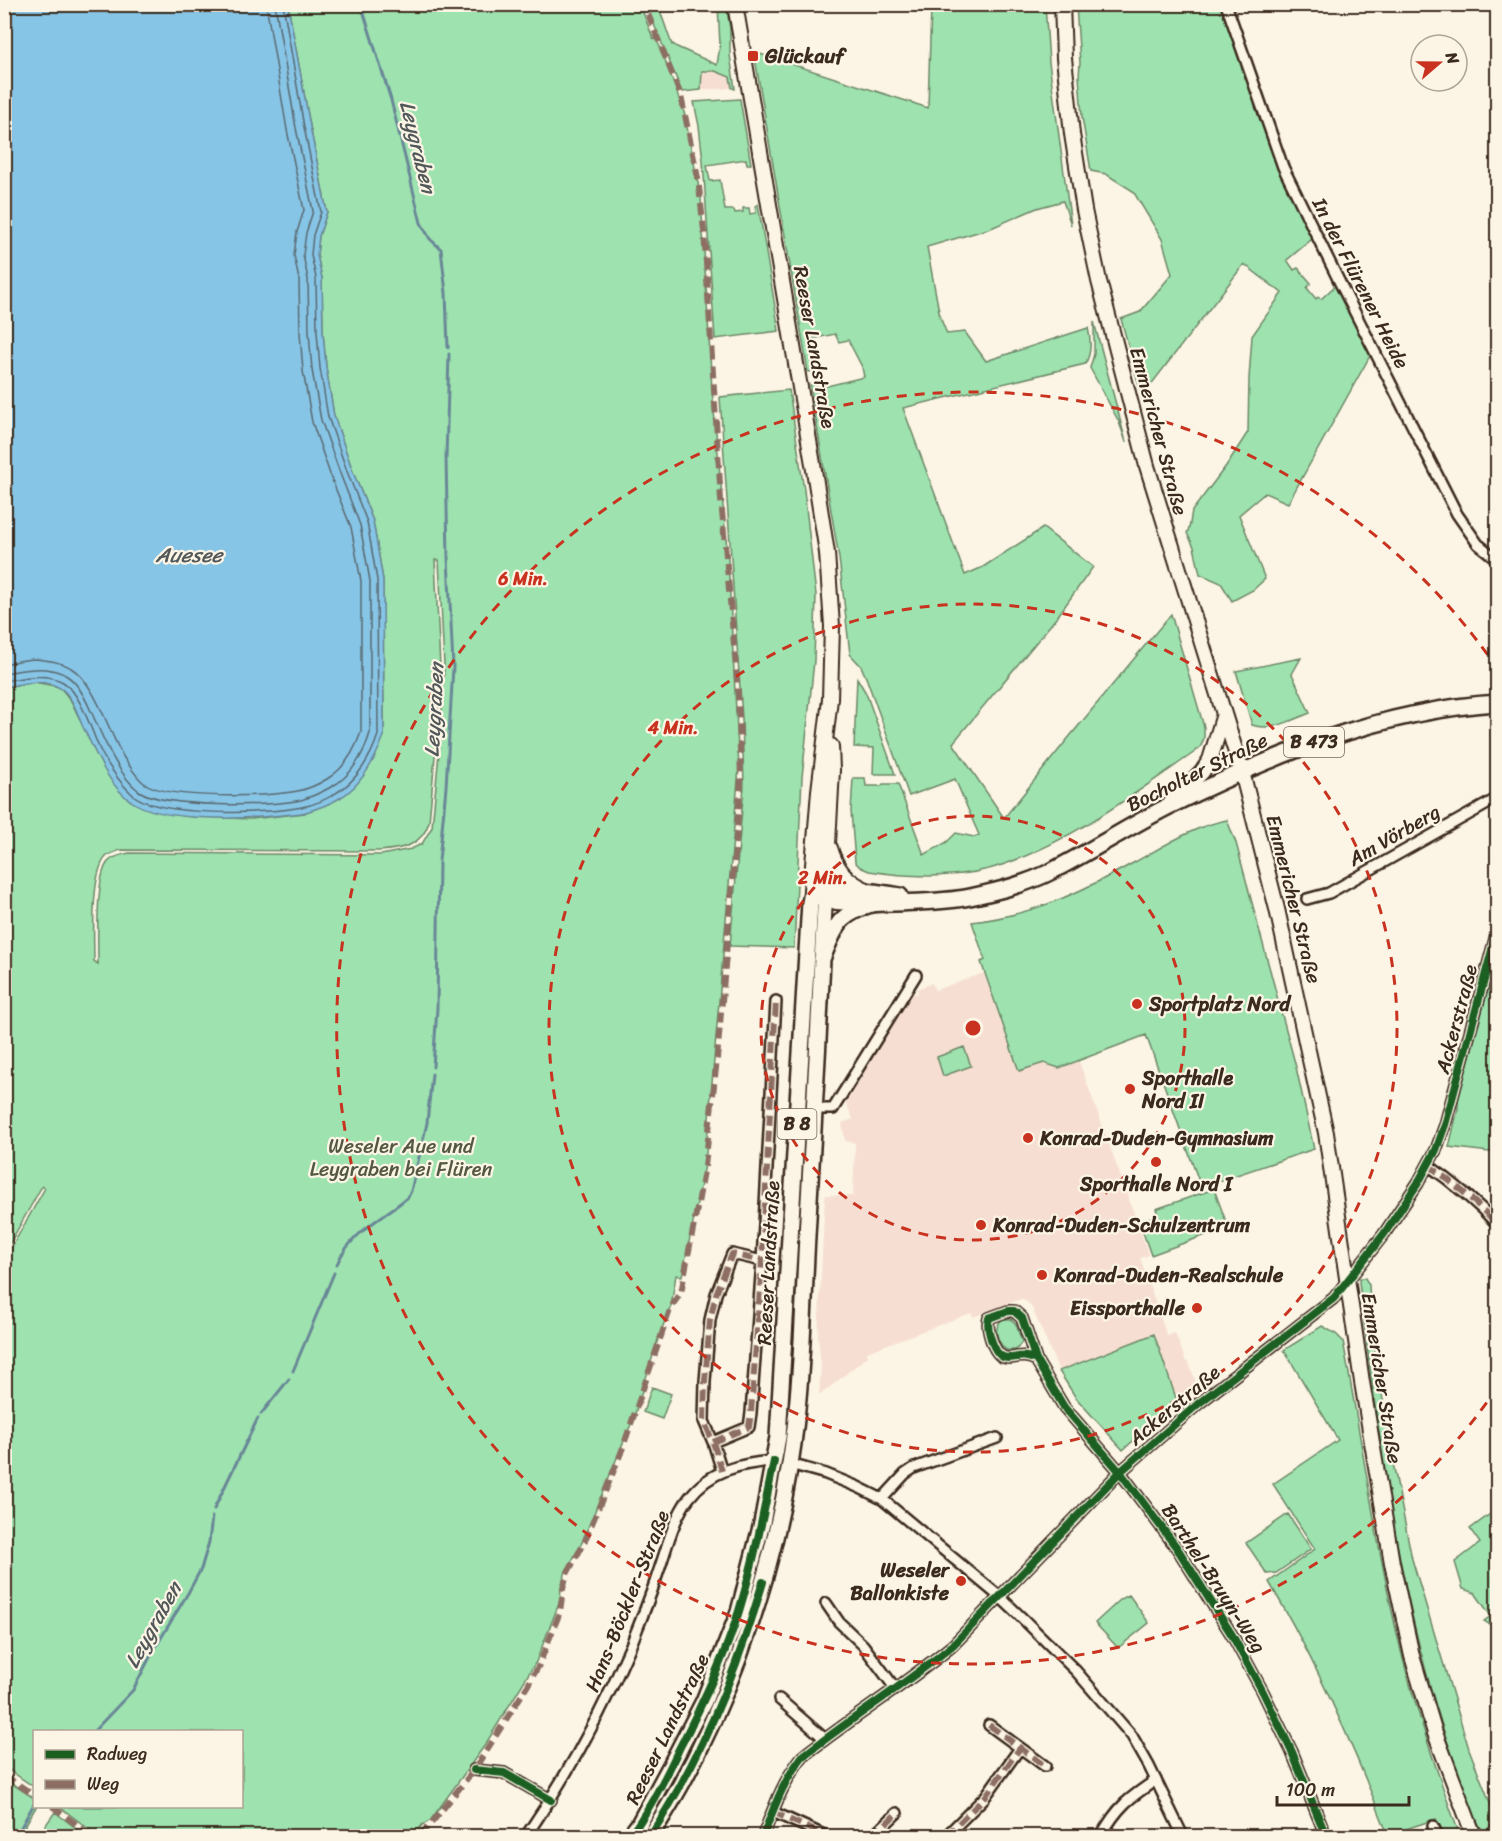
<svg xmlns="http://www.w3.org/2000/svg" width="1502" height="1841" font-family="Sriracha,sans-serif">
<rect width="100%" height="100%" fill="#fcf5e5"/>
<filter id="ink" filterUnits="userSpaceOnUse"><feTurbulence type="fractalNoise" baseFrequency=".0167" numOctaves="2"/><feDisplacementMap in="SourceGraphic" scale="12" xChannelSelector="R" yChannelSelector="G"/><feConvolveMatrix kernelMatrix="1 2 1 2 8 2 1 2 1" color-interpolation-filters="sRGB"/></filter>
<g filter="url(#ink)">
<path fill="#f6dfd2" d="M 701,71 L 715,71 L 730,77 L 732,88 L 701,90 Z
M 984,973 L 1019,1071 L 1044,1063 L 1059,1068 L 1079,1061 L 1149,1255 L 1140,1258 L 1167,1336 L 1175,1333 L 1186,1362 L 1188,1361 L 1197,1385 L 1123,1450 L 1076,1398 L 1059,1371 L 1032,1308 L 1027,1302 L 1021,1299 L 973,1317 L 971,1313 L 867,1352 L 868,1356 L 819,1396 L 821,1365 L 818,1337 L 825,1195 L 853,1196 L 855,1143 L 845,1141 L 842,1123 L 853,1119 L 843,1096 L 911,995 L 918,993 L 917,989 L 932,983 L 935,990 Z"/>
<path fill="#9ee3af" stroke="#6c8666" stroke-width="1.5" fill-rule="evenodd" d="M 288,5 L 640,5 L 653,38 L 657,41 L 661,49 L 684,112 L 701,198 L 712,390 L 728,559 L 739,768 L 705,1165 L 682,1276 L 676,1275 L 671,1306 L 659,1336 L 634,1417 L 580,1547 L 566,1571 L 561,1588 L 560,1601 L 536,1662 L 485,1745 L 430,1821 L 422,1825 L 414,1836 L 98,1836 L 60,1807 L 242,1806 L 242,1732 L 34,1732 L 34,1787 L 5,1767 L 5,1259 L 45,1188 L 42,1186 L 5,1252 L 5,687 L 34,682 L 60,687 L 71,701 L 98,757 L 182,816 L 251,819 L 305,813 L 384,736 L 383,580 L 373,521 L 353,472 L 334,416 L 326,367 L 323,332 L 322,278 L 317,255 L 319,236 L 327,212 L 310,126 ZM 435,560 L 439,560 L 444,666 L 441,732 L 432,827 L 422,844 L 411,849 L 381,855 L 129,853 C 122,855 113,856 108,862 C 95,877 98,943 98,964 L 94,961 C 94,939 90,871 107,856 C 110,854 116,852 120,850 L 380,851 C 402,849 422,846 429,822 L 437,734 L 440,667 Z
M 646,5 L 658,5 L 672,45 L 673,44 L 677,47 L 717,65 L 720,45 L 718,5 L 726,5 L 730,29 L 730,55 L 735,89 L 732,88 L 730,77 L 715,71 L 702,71 L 701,90 L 682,92 Z
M 931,5 L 1045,5 L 1049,62 L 1071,225 L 1063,201 L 1037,208 L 991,228 L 927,247 L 940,317 L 947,334 L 965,332 L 986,361 L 1088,328 C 1091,340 1092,353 1085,364 L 903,408 L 965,575 L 983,567 L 1043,528 L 1093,567 L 1057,617 L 953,743 L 1004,818 L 1066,741 L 1171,614 L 1204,727 L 1204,738 L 1201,746 L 1195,752 C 1135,793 1075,839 1005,864 C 965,879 912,878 869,871 L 860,867 L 855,862 L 851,811 L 853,778 L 865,778 L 866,786 L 882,786 L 883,784 L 898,784 L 924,855 L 947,842 L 956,833 L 974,837 L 979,835 L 955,779 L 909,796 L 867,680 L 861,666 L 850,654 L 839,558 L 810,385 L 815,384 L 819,388 L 864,377 L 862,367 L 848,340 L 839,342 L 835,334 L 811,339 L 816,368 L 814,371 L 808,372 L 754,52 L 928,108 Z
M 1076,5 L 1220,5 L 1277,166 L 1312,239 L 1287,260 L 1294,270 L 1298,268 L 1311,283 L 1307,288 L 1316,299 L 1318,297 L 1321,299 L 1336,285 L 1371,354 L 1288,503 L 1265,493 L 1239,515 L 1265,579 L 1253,590 L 1232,601 L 1221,583 L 1200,574 L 1194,547 L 1187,533 C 1191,525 1190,520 1192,511 L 1226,466 L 1248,432 L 1249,378 L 1252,336 L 1282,293 L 1244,264 L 1146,391 L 1143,400 L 1121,319 L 1140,312 L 1172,274 L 1162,239 L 1133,191 L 1106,174 L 1091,171 L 1082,117 L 1079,76 L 1080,63 Z
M 740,99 L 751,164 L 747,164 L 746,159 L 707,165 L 710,181 L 720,180 L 725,210 L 734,210 L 735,213 L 743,212 L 743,208 L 749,208 L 750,214 L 756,213 L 755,206 L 758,204 L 779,331 L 715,339 L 703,161 L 699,126 L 694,102 Z
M 1094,322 L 1126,442 L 1119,422 L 1090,368 L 1094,354 Z
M 789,390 L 804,490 L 816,595 L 814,661 L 802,777 L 794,948 L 730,946 L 744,786 L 742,718 L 720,397 Z
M 1301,658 L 1292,674 L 1310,713 C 1292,720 1271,732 1252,725 L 1236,671 Z
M 857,678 L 866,693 L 895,774 L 873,774 L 874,748 L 854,747 Z
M 1227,820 L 1236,843 L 1296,1067 L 1314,1149 L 1201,1187 L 1146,1035 L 1059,1068 L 1044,1063 L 1019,1071 L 981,962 L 985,960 L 972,922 C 1034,915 1081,892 1135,862 C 1164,846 1194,826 1227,820 Z
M 1497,956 L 1497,1153 L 1449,1147 L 1458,1109 L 1458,1099 Z
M 964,1047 L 971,1066 L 943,1076 L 937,1057 Z
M 1214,1189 L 1228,1227 L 1151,1255 L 1139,1221 L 1158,1215 L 1156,1209 Z
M 1360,1278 L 1365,1278 L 1369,1285 L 1371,1326 L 1394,1468 L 1412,1559 L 1469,1749 L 1496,1818 L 1485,1833 C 1468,1813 1462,1782 1453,1758 C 1399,1606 1379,1442 1359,1282 Z
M 1003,1319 L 1011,1319 L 1016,1324 L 1022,1342 L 1016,1350 L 1006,1350 C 997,1342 992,1327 1003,1319 Z
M 1322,1326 L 1336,1334 L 1343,1341 C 1363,1447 1377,1554 1403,1659 C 1419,1719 1439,1778 1460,1836 L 1448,1836 L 1442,1831 L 1436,1819 L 1388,1835 C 1354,1747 1317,1663 1269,1582 L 1315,1549 L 1273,1484 L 1338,1440 L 1284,1350 Z
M 1154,1334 L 1177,1401 L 1123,1450 L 1076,1398 L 1059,1371 Z
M 652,1387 L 671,1394 L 662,1419 L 643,1412 Z
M 1497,1509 L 1497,1629 L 1484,1621 L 1491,1616 L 1475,1593 L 1463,1589 L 1455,1562 L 1480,1543 L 1470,1529 Z
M 1288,1514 L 1311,1549 L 1276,1573 L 1267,1574 L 1246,1543 Z
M 1129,1595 L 1149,1623 L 1118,1648 L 1095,1623 L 1121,1599 Z
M 5,1779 L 34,1798 L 34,1806 L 36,1807 L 19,1836 L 5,1836 Z
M 55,1812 L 86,1836 L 38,1836 Z"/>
<path fill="#87c5e7" stroke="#698797" stroke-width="1.5" d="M 5,4 L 288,5 L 310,126 L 327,212 L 319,236 L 317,255 L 322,278 L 323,332 L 326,367 L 334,416 L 353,472 L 373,521 L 383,580 L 384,736 C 375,760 362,785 340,798 C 330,804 316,809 306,812 C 299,814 291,814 283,815 C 247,819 161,823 131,801 C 108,786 94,749 82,725 C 77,712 71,693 58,687 C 41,678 22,684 5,687 Z"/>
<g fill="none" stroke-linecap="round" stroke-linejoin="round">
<path stroke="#59686e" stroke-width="1.5" d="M 4,664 C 15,662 26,659 36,659 C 47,660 62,662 71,668 C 95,682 109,733 124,758 C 130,766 136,777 144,783 C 168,800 268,797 298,791 C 307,789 319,784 327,779 C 344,769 355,750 361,732 L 361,581 L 351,527 L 332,480 L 312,422 L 303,371 L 300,333 L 299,280 L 294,255 L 297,232 L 304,210 L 287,130 L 266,4
M 4,673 C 25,670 48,664 67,676 C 78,683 85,698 90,709 C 101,733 118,776 139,791 C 165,808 270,807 301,800 C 311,797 322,792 331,787 C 351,777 364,754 370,733 L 370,581 L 360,525 L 341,476 L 321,420 L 312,370 L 309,332 L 308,279 L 303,255 L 306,233 L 313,211 L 296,128 L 275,4
M 4,681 C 23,678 45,672 63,682 C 82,694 92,734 102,754 C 110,768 120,783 132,794 C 157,818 269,814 302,807 C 313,805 327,799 336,793 C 357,781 371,757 378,735 L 377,580 L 367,522 L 348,474 L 328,417 L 320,368 L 317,332 L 316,278 L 311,255 L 313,235 L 321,212 L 304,127 L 283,4"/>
<path stroke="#698797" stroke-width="3" d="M 361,4 L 391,100 L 421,223 L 430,239 L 441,249 L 446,293 L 448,348
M 433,1067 L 437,1008 L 439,861 L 446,787 L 453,667 L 448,557 L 446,458 L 449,354
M 337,1264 C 351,1232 383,1218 408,1197 L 411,1191 L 427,1123 L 432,1074
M 293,1371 L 334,1273
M 261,1414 L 289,1379
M 214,1509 L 258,1418
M 93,1732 L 133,1690 L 152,1653 L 188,1593 L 201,1569 L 209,1542 L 212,1517
M 16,1836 L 34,1804"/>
<defs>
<path id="street" d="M 1226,4 L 1283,167 L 1340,283 L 1457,514 L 1478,544 L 1498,560
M 1307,899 L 1329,893 L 1498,798
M 814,1109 L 833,1109 L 916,975
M 1428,1165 C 1454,1183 1476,1202 1498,1225
M 1036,1360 C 1020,1352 1013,1361 1003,1357 C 993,1353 986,1327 989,1318 L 1008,1311 L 1014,1311 L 1022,1318 L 1036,1360 L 1064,1407 L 1120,1472 L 1177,1548 L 1232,1635 L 1263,1692 L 1292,1752 L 1326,1836
M 713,1442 L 749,1427 L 751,1413 L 762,1261 L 776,1001
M 790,1464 L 826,1474 L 858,1487 L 882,1499 L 1000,1597 L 1020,1616 L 1076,1671 L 1132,1736 L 1149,1766 L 1183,1836
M 722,1471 L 713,1442 L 704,1421 L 705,1381 L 710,1320 L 716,1294 L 732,1254 L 762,1261
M 882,1499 L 905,1474 L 914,1468 L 997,1438
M 826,1603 L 839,1622 L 863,1645 L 895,1688
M 779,1699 L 825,1739
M 989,1725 L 1045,1766
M 474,1770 L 504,1773 L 551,1800
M 773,1812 L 826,1836
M 1433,1826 L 1438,1836
M 526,1836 C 567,1776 602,1713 631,1645 C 640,1622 650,1598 658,1573 C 667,1548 673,1519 689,1498 C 710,1470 742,1463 774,1461
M 763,1836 C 774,1808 783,1781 802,1757 C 851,1718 905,1685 953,1645 L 1120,1472 L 1198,1404 L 1334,1298 L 1384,1234 L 1418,1183 L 1436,1150 L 1445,1125 L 1498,928
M 873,1836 L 897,1813
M 946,1836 L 985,1797 L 1020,1748
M 1101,1836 C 1117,1807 1129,1798 1156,1780"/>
<path id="secondary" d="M 735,4 L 814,470 L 827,553 L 832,626 L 830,699 L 819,791 L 810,902
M 1062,4 L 1064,58 L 1072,134 L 1084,210 L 1099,281 L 1147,466 L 1242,772 L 1277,909 L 1326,1133 L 1362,1382 L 1392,1563 L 1412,1656 L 1435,1733 L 1474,1836
M 1169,805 L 1202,772 L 1210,760 L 1224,714
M 830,848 C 836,869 847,882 867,890
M 818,895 L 836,902 L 870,904
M 822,954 L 832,770 L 831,746"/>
<path id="primary" d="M 630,1836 L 639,1824 L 672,1763 L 704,1701 L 739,1612 L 762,1523 L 778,1437 L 810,902 C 813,898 815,894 819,892 C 835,886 882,893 900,896
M 650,1836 C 721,1728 769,1591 790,1464 C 802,1391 803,1310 807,1236 C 812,1144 818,1051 822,959 C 827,946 832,933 840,922 C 847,914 861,907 871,904 C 878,903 887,903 894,903 C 919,902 946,902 970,897 C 998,891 1027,884 1052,871 C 1091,851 1128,827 1167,807 C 1271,756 1380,710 1498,703"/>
</defs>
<use href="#street" stroke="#3b2a1e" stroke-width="14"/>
<use href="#secondary" stroke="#3b2a1e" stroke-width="18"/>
<use href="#primary" stroke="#3b2a1e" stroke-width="20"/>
<use href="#street" stroke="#fcf5e5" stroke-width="9"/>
<use href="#secondary" stroke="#fcf5e5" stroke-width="14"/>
<use href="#primary" stroke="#fcf5e5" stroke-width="15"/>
<path stroke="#8d6e63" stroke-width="6" stroke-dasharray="12 6" stroke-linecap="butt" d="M 1428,1165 C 1454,1183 1476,1202 1498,1225
M 713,1442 L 749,1427 L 751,1413 L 762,1261 L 776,1001
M 722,1471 L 713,1442 L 704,1421 L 705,1381 L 710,1320 L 716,1294 L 732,1254 L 762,1261
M 989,1725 L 1045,1766
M 4,1775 L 34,1795
M 52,1806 L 92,1836
M 773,1812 L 826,1836
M 419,1836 L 434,1820 L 474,1770 L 528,1685 L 539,1665 L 560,1612 L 563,1589 L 567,1574 L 584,1543 L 621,1453 L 671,1307 L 681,1293 L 705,1166 L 717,1059 L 741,781 L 738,690 L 721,500 L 704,231 L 698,178 L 681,96 L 644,4
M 873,1836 L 897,1813
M 946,1836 L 985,1797 L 1020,1748"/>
<defs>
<path id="cycleway" d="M 1036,1360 C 1020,1352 1013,1361 1003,1357 C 993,1353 986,1327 989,1318 L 1008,1311 L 1014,1311 L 1022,1318 L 1036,1360 L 1064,1407 L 1120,1472 L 1177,1548 L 1232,1635 L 1263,1692 L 1292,1752 L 1326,1836
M 474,1770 L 504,1773 L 551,1800
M 630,1836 C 649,1810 665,1779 679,1749 C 702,1705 724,1659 739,1611 C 754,1562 764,1511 774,1461
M 650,1836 C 701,1759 737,1670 763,1582
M 763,1836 C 774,1808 783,1781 802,1757 C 851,1718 905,1685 953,1645 L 1120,1472 L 1198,1404 L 1334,1298 L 1384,1234 L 1418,1183 L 1436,1150 L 1445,1125 L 1498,928"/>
</defs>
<use href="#cycleway" stroke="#fcf5e5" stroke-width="11"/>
<use href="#cycleway" stroke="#1b5e20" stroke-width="8"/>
</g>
</g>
<g fill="none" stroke="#c8321e" stroke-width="3" stroke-dasharray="10 8">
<circle cx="973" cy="1028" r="212"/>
<circle cx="973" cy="1028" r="424"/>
<path d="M1497 1388A636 636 0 1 1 1497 668"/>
</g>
<g fill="#c8321e" stroke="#fcf5e5" stroke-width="2">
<rect x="747" y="50" width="12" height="12" rx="3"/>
<circle cx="1137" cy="1004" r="6"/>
<circle cx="1130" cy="1089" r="6"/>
<circle cx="1028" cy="1138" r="6"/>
<circle cx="1156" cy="1162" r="6"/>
<circle cx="981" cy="1225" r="6"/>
<circle cx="1042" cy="1275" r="6"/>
<circle cx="1197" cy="1308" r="6"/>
<circle cx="961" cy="1581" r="6"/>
</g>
<g text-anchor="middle" stroke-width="4.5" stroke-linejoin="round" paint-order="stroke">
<g fill="#fcf5e5" stroke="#75675a" stroke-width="1.5">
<rect x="1284" y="727" width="60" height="30" rx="4.5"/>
<rect x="777.5" y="1109" width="39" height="30" rx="4.5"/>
</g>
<g font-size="18" font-weight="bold" fill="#3b2a1e">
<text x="1314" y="748">B 473</text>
<text x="797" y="1130">B 8</text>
</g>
<g font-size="20" font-weight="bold" fill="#3b2a1e" stroke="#fcf5e5" text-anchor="start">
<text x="765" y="63">Glückauf</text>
<text x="1149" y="1011">Sportplatz Nord</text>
<text x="1142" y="1085">Sporthalle<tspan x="1142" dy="23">Nord II</tspan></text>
<text x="1040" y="1145">Konrad-Duden-Gymnasium</text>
<text x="1156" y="1191" text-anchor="middle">Sporthalle Nord I</text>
<text x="993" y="1232">Konrad-Duden-Schulzentrum</text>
<text x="1054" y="1282">Konrad-Duden-Realschule</text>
<text x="1185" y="1315" text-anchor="end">Eissporthalle</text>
<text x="949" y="1577" text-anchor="end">Weseler<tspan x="949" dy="23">Ballonkiste</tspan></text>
</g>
<g font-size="20" fill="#3b2a1e" stroke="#fcf5e5">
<text transform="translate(1361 283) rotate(63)" y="7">In der Flürener Heide</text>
<text transform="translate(815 347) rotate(80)" y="7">Reeser Landstraße</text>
<text transform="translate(1159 431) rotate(75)" y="7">Emmericher Straße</text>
<text transform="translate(1197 772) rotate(-26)" y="7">Bocholter Straße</text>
<text transform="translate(1394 835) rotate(-30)" y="7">Am Vörberg</text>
<text transform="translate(1294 899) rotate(76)" y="7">Emmericher Straße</text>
<text transform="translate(1456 1019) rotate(-75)" y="7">Ackerstraße</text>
<text transform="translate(768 1263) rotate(-87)" y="7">Reeser Landstraße</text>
<text transform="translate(1382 1378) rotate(81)" y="7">Emmericher Straße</text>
<text transform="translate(1174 1405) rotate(-40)" y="7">Ackerstraße</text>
<text transform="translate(1214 1578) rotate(57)" y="7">Barthel-Bruyn-Weg</text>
<text transform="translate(627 1601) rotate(-68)" y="7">Hans-Böckler-Straße</text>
<text transform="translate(667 1729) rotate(-64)" y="7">Reeser Landstraße</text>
</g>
<g font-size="20" fill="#545842" stroke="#fcf5e5">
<text x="401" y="1153">Weseler Aue und<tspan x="401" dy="23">Leygraben bei Flüren</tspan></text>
</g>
<g font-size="21" font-style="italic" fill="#52585a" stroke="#fcf5e5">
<text transform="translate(418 147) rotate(76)" y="7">Leygraben</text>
<text x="189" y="562">Auesee</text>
<text transform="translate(434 710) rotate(-87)" y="7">Leygraben</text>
<text transform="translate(153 1625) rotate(-61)" y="7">Leygraben</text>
</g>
</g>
<circle cx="973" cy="1028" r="9" fill="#c8321e" stroke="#fcf5e5" stroke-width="3"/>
<g font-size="18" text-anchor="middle" font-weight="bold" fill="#c8321e" stroke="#fcf5e5" stroke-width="4.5" stroke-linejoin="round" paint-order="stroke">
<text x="523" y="585">6 Min.</text>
<text x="673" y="734">4 Min.</text>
<text x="823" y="884">2 Min.</text>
</g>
<rect width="1502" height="1841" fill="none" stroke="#fcf5e5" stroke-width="24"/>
<rect x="12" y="12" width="1478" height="1817" fill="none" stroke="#3b2a1e" stroke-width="2" filter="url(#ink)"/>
<rect x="33" y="1730" width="210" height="78" fill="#fcf5e5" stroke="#afa495" stroke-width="1.5"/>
<rect x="45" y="1750" width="30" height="9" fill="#1b5e20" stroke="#afa495" stroke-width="1.5"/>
<text x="87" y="1760" font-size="18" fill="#3b2a1e">Radweg</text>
<rect x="45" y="1780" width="30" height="9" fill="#8d6e63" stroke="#afa495" stroke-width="1.5"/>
<text x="87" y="1790" font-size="18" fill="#3b2a1e">Weg</text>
<g transform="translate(1439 63) rotate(70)"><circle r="28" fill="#fcf5e5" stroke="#afa495" stroke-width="1.5"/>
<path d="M0-4.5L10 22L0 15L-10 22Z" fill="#c8321e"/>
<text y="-9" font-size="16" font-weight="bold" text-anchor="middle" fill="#3b2a1e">N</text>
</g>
<path d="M1277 1796v9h132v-9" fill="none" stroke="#3b2a1e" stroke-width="3"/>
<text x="1286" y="1796" font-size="18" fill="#3b2a1e" stroke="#fcf5e5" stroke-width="4.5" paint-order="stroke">100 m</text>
</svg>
